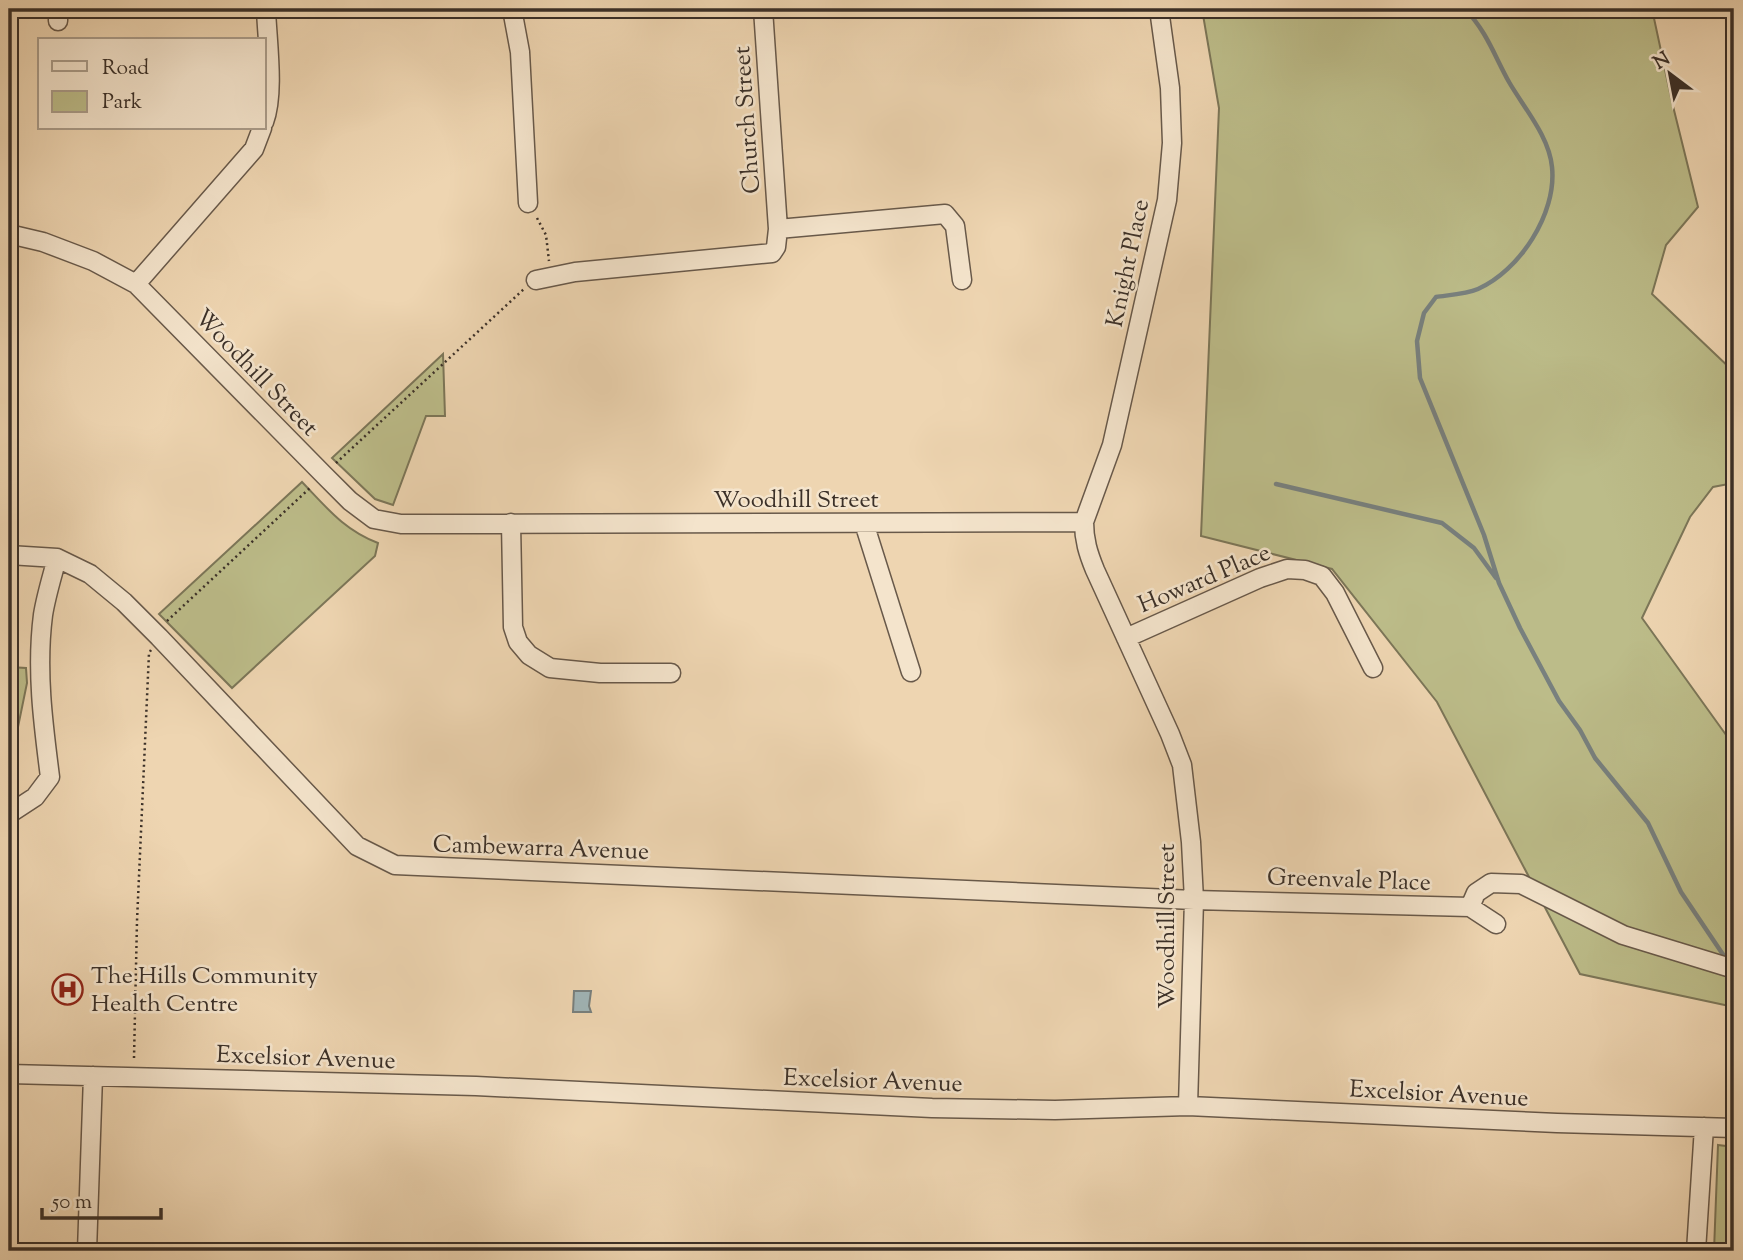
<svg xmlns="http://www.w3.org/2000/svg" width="1743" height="1260" font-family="'Sorts Mill Goudy',serif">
<rect width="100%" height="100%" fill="#eed5b1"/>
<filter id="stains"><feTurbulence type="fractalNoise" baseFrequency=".00286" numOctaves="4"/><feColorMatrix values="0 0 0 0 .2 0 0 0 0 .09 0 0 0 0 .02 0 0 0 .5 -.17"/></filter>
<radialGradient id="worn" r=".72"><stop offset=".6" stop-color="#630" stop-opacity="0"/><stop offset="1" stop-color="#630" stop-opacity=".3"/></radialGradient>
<path fill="#bcbc89" stroke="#7c7658" stroke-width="2" d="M 1202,9 L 1652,9 L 1672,102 L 1698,207 L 1666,245 L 1652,294 L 1734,372 L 1734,483 L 1713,487 L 1690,517 L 1642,618 L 1734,746 L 1734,1007 L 1580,974 L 1437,702 L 1332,569 L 1201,536 L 1219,108 Z
M 443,354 L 445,416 L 426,416 L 393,505 L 375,499 L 332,458 Z
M 302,482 C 327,508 344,530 378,543 L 375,556 L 232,688 L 159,614 Z
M 9,667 L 26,668 L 27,683 L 9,771 Z
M 1718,1145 L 1734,1147 L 1734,1251 L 1714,1251 Z"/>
<path fill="#a0b5b8" stroke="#78807e" stroke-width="2" d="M 574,991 L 591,991 L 589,1006 L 591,1012 L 573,1012 Z"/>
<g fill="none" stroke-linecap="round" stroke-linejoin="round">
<path stroke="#78807e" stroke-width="4.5" d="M 1465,9 C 1487,32 1494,55 1509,82 C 1524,108 1549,136 1552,167 C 1557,214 1519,271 1478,289 C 1466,294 1449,295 1436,297 L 1424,313 L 1417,341 L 1420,378 L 1484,535 L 1499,583 L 1520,628 L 1559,701 L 1580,730 L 1595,758 L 1648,823 L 1681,892 L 1726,959
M 1276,484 L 1442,523 L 1474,548 L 1496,578"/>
<defs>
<path id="minor" d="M 512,9 L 520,52 L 528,203
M 1159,9 L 1170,88 L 1172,143 L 1167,200 L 1112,445 L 1084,522 C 1084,540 1088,553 1095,570 L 1170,734 L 1182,765 L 1191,842 L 1194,900 L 1188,1106
M 58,21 L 58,9
M 264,122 C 275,93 267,40 266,9
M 778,229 L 945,214 L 955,226 L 962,280
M 9,234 L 43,242 L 93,261 L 136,284 L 324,475 L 350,501 L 374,519 L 401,524 L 1084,522
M 536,280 L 575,272 L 772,253 L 776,247 L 778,229 L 763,9
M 136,284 L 254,149 L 262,128
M 511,523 L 513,627 L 518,642 L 529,655 L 550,668 L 600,673 L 671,673
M 864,523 L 911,672
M 9,555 L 57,558 L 90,574 L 124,602 L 159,637 L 357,846 L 395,865 L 1194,900 L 1470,907 L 1496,924
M 1126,638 L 1260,578 L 1287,569 L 1305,570 L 1322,576 L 1335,593 L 1373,668
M 9,814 L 35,797 L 50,777 C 43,723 36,669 43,615 C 46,596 52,577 57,558
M 1470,907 L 1476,893 L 1491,883 L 1521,884 L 1623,935 L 1734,969
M 9,1074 L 476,1086 L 932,1108 L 1055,1110 L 1188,1106 L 1557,1123 L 1734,1128
M 87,1251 L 93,1076
M 1696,1251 L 1704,1127"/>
</defs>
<use href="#minor" stroke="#68594a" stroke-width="21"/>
<path stroke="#3b3028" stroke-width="2.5" stroke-dasharray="2 3.5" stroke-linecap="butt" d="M 537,218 L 546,235 L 549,261
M 336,463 L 524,289
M 167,621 L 311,487
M 134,1058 L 137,921 L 149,653 L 151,650"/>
<use href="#minor" stroke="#f4e4cc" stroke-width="18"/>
</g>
<defs>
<symbol id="hospital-ring" viewBox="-11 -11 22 22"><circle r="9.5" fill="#f4e4cc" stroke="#8f2418" stroke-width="1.5"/><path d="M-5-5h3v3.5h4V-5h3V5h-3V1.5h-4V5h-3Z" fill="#8f2418"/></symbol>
</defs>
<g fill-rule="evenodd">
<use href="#hospital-ring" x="50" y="972" width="35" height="35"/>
</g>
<g text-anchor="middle" stroke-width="5" stroke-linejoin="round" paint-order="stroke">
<g font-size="24" fill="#3b3028" stroke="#f4e4cc">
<text transform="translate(746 120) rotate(-94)" y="8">Church Street</text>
<text transform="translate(1127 263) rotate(-78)" y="8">Knight Place</text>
<text transform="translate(257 372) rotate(46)" y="8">Woodhill Street</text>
<text x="796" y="507">Woodhill Street</text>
<text transform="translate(1204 578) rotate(-23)" y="8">Howard Place</text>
<text transform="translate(541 847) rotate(2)" y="8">Cambewarra Avenue</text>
<text transform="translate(1349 879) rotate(2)" y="8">Greenvale Place</text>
<text transform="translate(1166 926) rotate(-90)" y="8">Woodhill Street</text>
<text transform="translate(306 1057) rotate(2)" y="8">Excelsior Avenue</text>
<text transform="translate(873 1080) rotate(2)" y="8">Excelsior Avenue</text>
<text transform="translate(1439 1093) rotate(3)" y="8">Excelsior Avenue</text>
</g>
<g font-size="24" fill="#3b3028" stroke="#f4e4cc" text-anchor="start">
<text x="91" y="983">The Hills Community<tspan x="91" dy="28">Health Centre</tspan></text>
</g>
</g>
<rect width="1743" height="1260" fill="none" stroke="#eed5b1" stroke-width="35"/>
<rect x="10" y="10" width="1722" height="1239" fill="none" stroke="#3b3028" stroke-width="3.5"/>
<rect x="18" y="18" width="1708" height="1225" fill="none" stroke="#3b3028" stroke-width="2"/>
<rect x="38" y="38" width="228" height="91" fill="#f4e4cc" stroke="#aa9c8a" stroke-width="2"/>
<rect x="52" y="61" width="35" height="10" fill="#f4e4cc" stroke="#aa9c8a" stroke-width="2"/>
<text x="102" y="74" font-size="21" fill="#3b3028">Road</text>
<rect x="52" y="91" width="35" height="21" fill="#bcbc89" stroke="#aa9c8a" stroke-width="2"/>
<text x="102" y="108" font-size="21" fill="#3b3028">Park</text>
<g transform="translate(1670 74) rotate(328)" stroke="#f4e4cc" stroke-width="5" paint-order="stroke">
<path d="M0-5L12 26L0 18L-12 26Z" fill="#3b3028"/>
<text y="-10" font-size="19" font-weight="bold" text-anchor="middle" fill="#3b3028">N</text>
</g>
<path d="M42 1208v10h119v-10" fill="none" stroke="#3b3028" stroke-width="3.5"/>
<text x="52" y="1208" font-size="21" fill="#3b3028" stroke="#f4e4cc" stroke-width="5" paint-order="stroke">50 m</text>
<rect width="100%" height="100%" filter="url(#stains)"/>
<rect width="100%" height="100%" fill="url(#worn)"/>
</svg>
